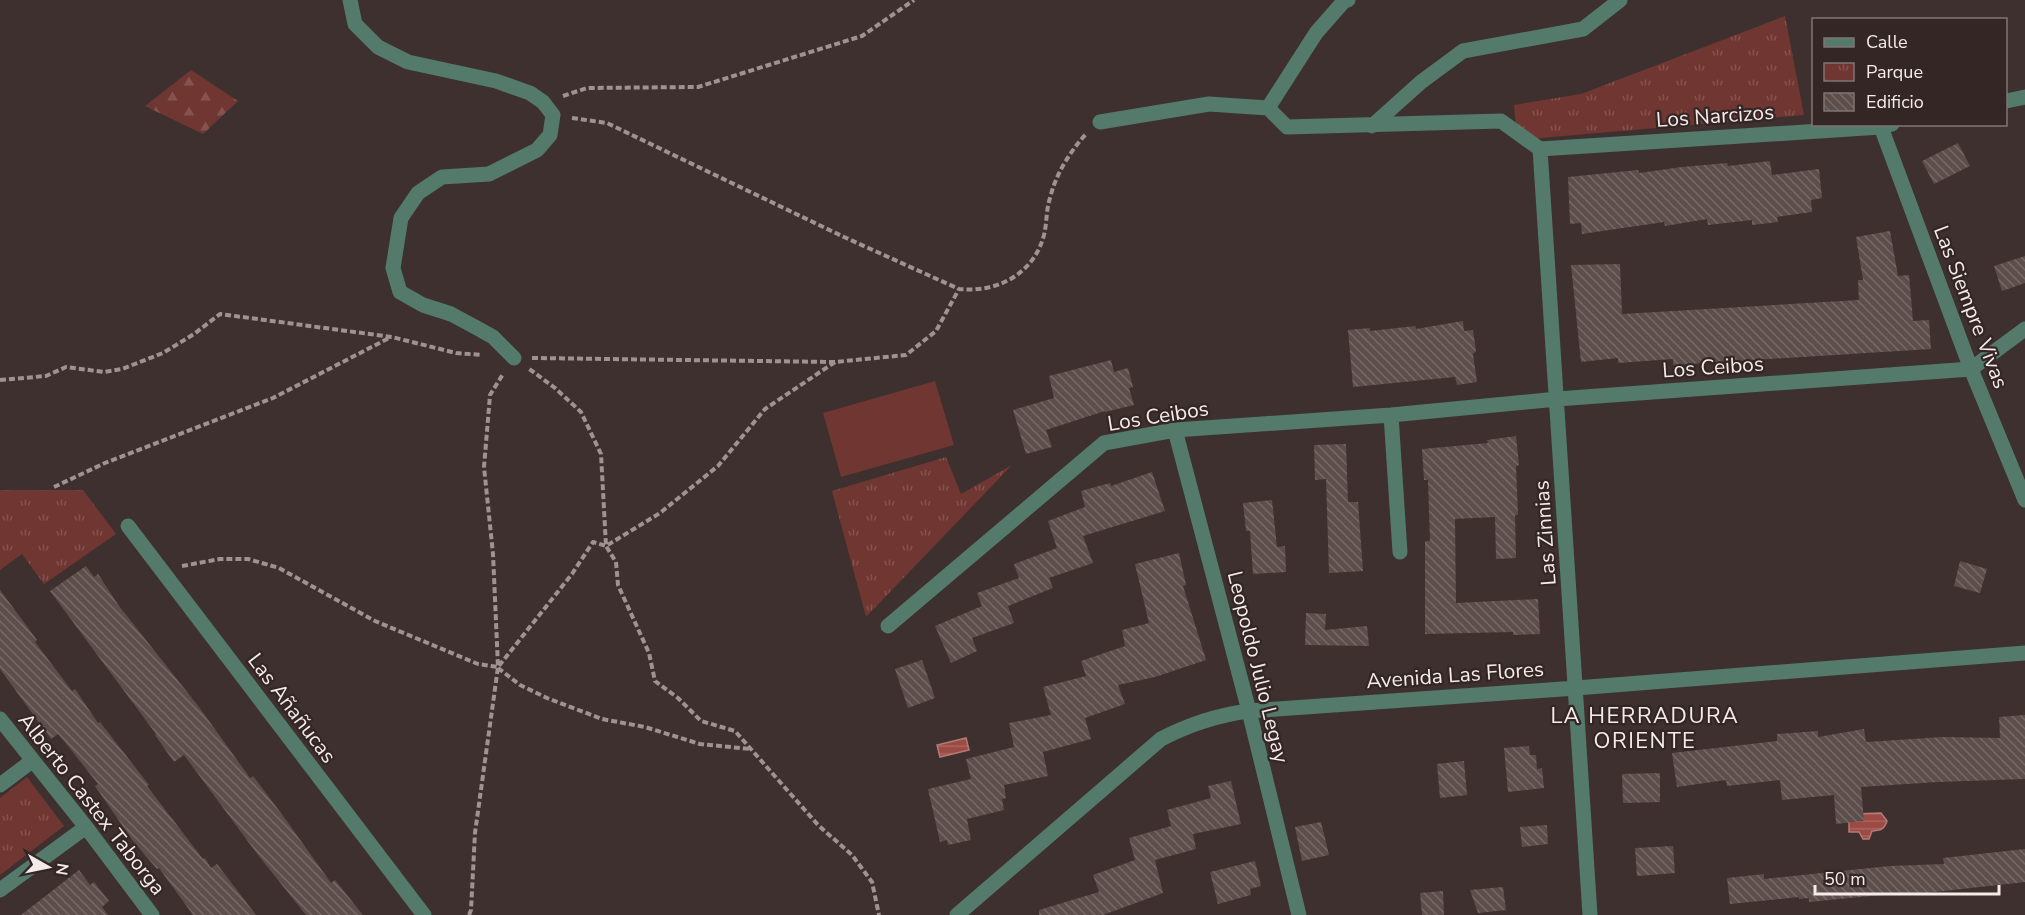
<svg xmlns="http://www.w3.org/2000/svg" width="2025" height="915" font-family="'Nunito Sans',sans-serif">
<defs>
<pattern id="forest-firs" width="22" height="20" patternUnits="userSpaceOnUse" patternTransform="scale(1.5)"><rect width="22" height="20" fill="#703631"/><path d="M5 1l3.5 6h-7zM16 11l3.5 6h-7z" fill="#85534f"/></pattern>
<pattern id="park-tufts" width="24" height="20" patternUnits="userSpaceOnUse" patternTransform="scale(1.5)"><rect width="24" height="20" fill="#703631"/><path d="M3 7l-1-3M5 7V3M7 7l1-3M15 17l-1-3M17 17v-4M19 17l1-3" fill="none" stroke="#85534f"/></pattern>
<pattern id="water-rules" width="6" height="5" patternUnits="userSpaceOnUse" patternTransform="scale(1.5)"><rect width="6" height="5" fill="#9c4a44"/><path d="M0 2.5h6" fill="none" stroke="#aa645f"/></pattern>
<pattern id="building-back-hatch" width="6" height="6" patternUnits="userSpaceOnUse" patternTransform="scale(1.5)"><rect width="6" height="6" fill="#5d4e4c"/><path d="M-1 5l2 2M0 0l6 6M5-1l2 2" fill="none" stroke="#756866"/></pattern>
</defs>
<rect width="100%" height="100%" fill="#3d302e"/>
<path fill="#703631" d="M 935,381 L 954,445 L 841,477 L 823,413 Z"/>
<path fill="url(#forest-firs)" d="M 191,70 L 238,101 L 203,134 L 145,106 Z"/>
<path fill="url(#park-tufts)" d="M 1785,16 L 1804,115 L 1517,140 L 1514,105 L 1581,94 Z
M 946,457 L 961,494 L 1012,465 L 866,617 L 832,491 Z
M 0,490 L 83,490 L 116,534 L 44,584 L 22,554 L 0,570 Z
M 27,777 L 64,826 L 0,875 L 0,798 Z"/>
<path fill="url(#water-rules)" stroke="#b67a76" stroke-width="1.5" d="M 966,738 L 969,750 L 940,757 L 937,745 Z
M 1881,813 L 1887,821 C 1884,830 1881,830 1872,831 L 1869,839 L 1863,839 L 1859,832 L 1849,832 L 1849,814 Z"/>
<path fill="url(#building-back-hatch)" d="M 1958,143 L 1970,166 L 1934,184 L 1922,161 Z
M 1770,161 L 1772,175 L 1819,169 L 1822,198 L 1811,200 L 1812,212 L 1777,217 L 1778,222 L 1752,225 L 1752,220 L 1708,225 L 1707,219 L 1665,226 L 1664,222 L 1582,234 L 1581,223 L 1570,224 L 1568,177 L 1638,170 L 1639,173 L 1682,167 L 1727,163 L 1728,166 Z
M 1890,231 L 1898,276 L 1909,275 L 1913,321 L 1929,320 L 1931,349 L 1673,365 L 1673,359 L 1618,363 L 1618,358 L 1581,362 L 1571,265 L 1620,264 L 1622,314 L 1859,300 L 1858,280 L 1863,280 L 1856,237 Z
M 2025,256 L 2025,283 L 2002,291 L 1994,266 Z
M 1463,321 L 1464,331 L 1473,330 L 1476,351 L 1473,354 L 1477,382 L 1457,385 L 1455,377 L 1353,387 L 1348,330 L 1370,328 L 1370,331 L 1415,326 L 1416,329 Z
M 1111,360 L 1114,372 L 1128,368 L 1133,387 L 1129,388 L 1134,405 L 1105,412 L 1105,411 L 1046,430 L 1052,447 L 1026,454 L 1013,410 L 1054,398 L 1049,376 Z
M 1516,436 L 1519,465 L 1516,466 L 1518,515 L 1515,515 L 1516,558 L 1496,559 L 1495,517 L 1455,519 L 1456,603 L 1538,599 L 1540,634 L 1513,635 L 1513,632 L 1425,634 L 1425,541 L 1430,541 L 1428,480 L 1424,480 L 1422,449 L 1488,443 L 1487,440 Z
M 1346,444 L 1348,502 L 1358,502 L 1363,571 L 1329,573 L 1326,479 L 1315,480 L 1314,445 Z
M 1152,472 L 1165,511 L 1083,536 L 1093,563 L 1049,578 L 1053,588 L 1008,606 L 1014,623 L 972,638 L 977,651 L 951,663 L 935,626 L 982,606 L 977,593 L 1019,578 L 1014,564 L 1057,548 L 1048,521 L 1085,507 L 1081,491 L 1110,483 L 1111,486 Z
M 1272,500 L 1277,547 L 1285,546 L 1286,572 L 1253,574 L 1250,531 L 1246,531 L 1243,503 Z
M 1179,553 L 1186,585 L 1183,586 L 1206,660 L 1155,677 L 1118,685 L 1125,704 L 1085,718 L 1091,739 L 1043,752 L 1048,776 L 1004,785 L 1006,798 L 1002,799 L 1004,810 L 967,819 L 971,840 L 948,845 L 947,840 L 940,842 L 928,789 L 971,779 L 966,759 L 1014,747 L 1009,723 L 1051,715 L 1043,687 L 1086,676 L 1081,661 L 1125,646 L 1122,630 L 1149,623 L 1135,564 Z
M 1960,561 L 1987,569 L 1980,593 L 1954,586 Z
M 86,566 L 94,577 L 98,574 L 119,606 L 199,707 L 250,778 L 253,776 L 281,813 L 331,883 L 335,880 L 363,915 L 306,915 L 258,855 L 184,755 L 174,762 L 155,735 L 156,734 L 50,591 Z
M 0,590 L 37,640 L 35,642 L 72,691 L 75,689 L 98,723 L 100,722 L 149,785 L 147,786 L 203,859 L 205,858 L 211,868 L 217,864 L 256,915 L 193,915 L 159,868 L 157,869 L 133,841 L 95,786 L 98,784 L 64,741 L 58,734 L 51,739 L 0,669 Z
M 1306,613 L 1326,614 L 1325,630 L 1367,626 L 1369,646 L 1305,645 Z
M 922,660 L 935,698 L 908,708 L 895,669 Z
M 2025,715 L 2025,779 L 1938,782 L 1861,787 L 1864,821 L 1836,824 L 1834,795 L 1782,800 L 1780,780 L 1727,786 L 1726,780 L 1677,787 L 1672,753 L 1777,741 L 1777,734 L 1818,731 L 1818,737 L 1864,729 L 1866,742 L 1943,737 L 2000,738 L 1999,717 Z
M 1529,746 L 1530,755 L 1536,755 L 1537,769 L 1542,768 L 1544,788 L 1508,792 L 1504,748 Z
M 1464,761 L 1467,795 L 1440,798 L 1437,764 Z
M 1660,773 L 1660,802 L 1623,803 L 1622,774 Z
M 1231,781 L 1241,824 L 1193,834 L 1196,849 L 1155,860 L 1163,893 L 1103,915 L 1039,915 L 1039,910 L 1099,892 L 1093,875 L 1135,860 L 1129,838 L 1171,826 L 1167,810 L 1211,798 L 1208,786 Z
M 1321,822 L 1329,855 L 1302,861 L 1295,827 Z
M 1547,825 L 1548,844 L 1522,847 L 1520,827 Z
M 1673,846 L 1675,873 L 1637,876 L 1635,848 Z
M 2025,849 L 2025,882 L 1917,894 L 1891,894 L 1809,902 L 1809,898 L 1799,899 L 1799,897 L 1730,904 L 1727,878 L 1764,874 L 1764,879 L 1890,866 L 1944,864 L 1943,858 Z
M 1255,861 L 1261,886 L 1250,889 L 1251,895 L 1218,904 L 1210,872 Z
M 79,870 L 90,885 L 94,882 L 109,901 L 102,907 L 108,915 L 21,915 Z
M 1503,887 L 1506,910 L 1478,913 L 1470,890 Z
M 1443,891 L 1444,915 L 1422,915 L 1420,893 Z"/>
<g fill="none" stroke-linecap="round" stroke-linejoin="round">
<path stroke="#9e9392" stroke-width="4" stroke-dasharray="6 3" stroke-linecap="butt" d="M 563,96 L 587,88 L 698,87 L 862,36 L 914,0
M 572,118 L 607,123 L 844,237 L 959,289 C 997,293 1034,274 1044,235 C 1047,223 1046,210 1050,198 C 1056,174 1069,153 1086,134
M 532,358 L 835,362 L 906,355 L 936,331 L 959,289
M 835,362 L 765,409 L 718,466 L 660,513 L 606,546 L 616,562 L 618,585 L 649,653 L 655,681 L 678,698 L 701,721 L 735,731 L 818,825 L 852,855 L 872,882 L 879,915
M 0,380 L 46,376 L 66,367 L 104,372 L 122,369 L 163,353 L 194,334 L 220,314 L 392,337 L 456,353 L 482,355
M 54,487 L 105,463 L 273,398 L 391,337
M 182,566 L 220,559 L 248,559 L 279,568 L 375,621 L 478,664 L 498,667 L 572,574 L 593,542 L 606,546 L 601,454 L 581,412 L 555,388 L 528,368
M 498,668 L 520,685 L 547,698 L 602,719 L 645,727 L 700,744 L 750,749
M 469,915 L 471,910 L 475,833 L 498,667 L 493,554 L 484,467 L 490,395 L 503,374"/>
<path stroke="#537a6b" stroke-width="15" d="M 350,0 L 355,24 L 378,47 L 408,62 L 496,81 L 530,93 L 543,102 L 553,115 L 550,135 L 537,150 L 489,174 L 442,177 L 418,193 L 401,218 L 393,268 L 400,292 L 423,305 L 451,314 L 477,328 L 493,337 L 514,358
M 1348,0 L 1344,1 L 1316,33 L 1268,108 L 1287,127 L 1501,121 L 1540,149
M 2006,101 L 2025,97
M 1100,122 L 1209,104 L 1268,108
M 1372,126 L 1421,82 L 1463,51 L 1583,29 L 1620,0
M 1881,127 L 1971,369 L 2025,500
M 1540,149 L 1590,915
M 1540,149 L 1881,127 L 1892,124
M 1391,415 L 1400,552
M 1175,430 L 1249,711 L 1299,915
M 128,526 L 424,915
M 888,626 L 1104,443 L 1175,430 L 1391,415 L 1557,399 L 1971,369 L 2025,329
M 0,719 L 86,827 L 152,915
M 0,785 L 32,761
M 0,890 L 86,827
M 957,915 L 1161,739 C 1190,724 1217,715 1249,711 L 1576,688 L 2025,653"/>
</g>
<g text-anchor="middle" stroke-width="4.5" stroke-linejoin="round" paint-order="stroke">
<g font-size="21" fill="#f4ebea" stroke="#332625">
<text transform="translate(1715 116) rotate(-4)" y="7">Los Narcizos</text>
<text transform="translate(1971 307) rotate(69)" y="7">Las Siempre Vivas</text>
<text transform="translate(1713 367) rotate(-4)" y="7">Los Ceibos</text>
<text transform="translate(1158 416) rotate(-9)" y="7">Los Ceibos</text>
<text transform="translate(1545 533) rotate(-94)" y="7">Las Zinnias</text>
<text transform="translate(1258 667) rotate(76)" y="7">Leopoldo Julio Legay</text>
<text transform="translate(1455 675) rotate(-4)" y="7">Avenida Las Flores</text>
<text transform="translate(292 708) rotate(53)" y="7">Las Añañucas</text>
<text transform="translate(92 804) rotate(52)" y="7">Alberto Castex Taborga</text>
</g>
<g font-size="22" letter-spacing="1.5" fill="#f4ebea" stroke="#332625">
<text x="1645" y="723">LA HERRADURA<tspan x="1645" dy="25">ORIENTE</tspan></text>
</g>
</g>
<rect x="1812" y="18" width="195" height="108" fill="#332625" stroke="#807574" stroke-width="1.5"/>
<rect x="1824" y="38" width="30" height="9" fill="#537a6b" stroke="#807574" stroke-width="1.5"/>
<text x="1866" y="48" font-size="18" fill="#f4ebea">Calle</text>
<rect x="1824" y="63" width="30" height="18" fill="url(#park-tufts)" stroke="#807574" stroke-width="1.5"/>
<text x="1866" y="78" font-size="18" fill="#f4ebea">Parque</text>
<rect x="1824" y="93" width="30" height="18" fill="url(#building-back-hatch)" stroke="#807574" stroke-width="1.5"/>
<text x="1866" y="108" font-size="18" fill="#f4ebea">Edificio</text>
<g transform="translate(48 867) rotate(99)" stroke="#332625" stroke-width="4.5" paint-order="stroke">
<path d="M0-4.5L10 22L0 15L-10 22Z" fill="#f4ebea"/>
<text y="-9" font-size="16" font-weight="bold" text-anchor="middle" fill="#f4ebea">N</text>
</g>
<path d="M1815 885v9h184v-9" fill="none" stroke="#f4ebea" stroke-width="3"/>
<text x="1824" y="885" font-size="18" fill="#f4ebea" stroke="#332625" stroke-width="4.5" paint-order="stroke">50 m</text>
</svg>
